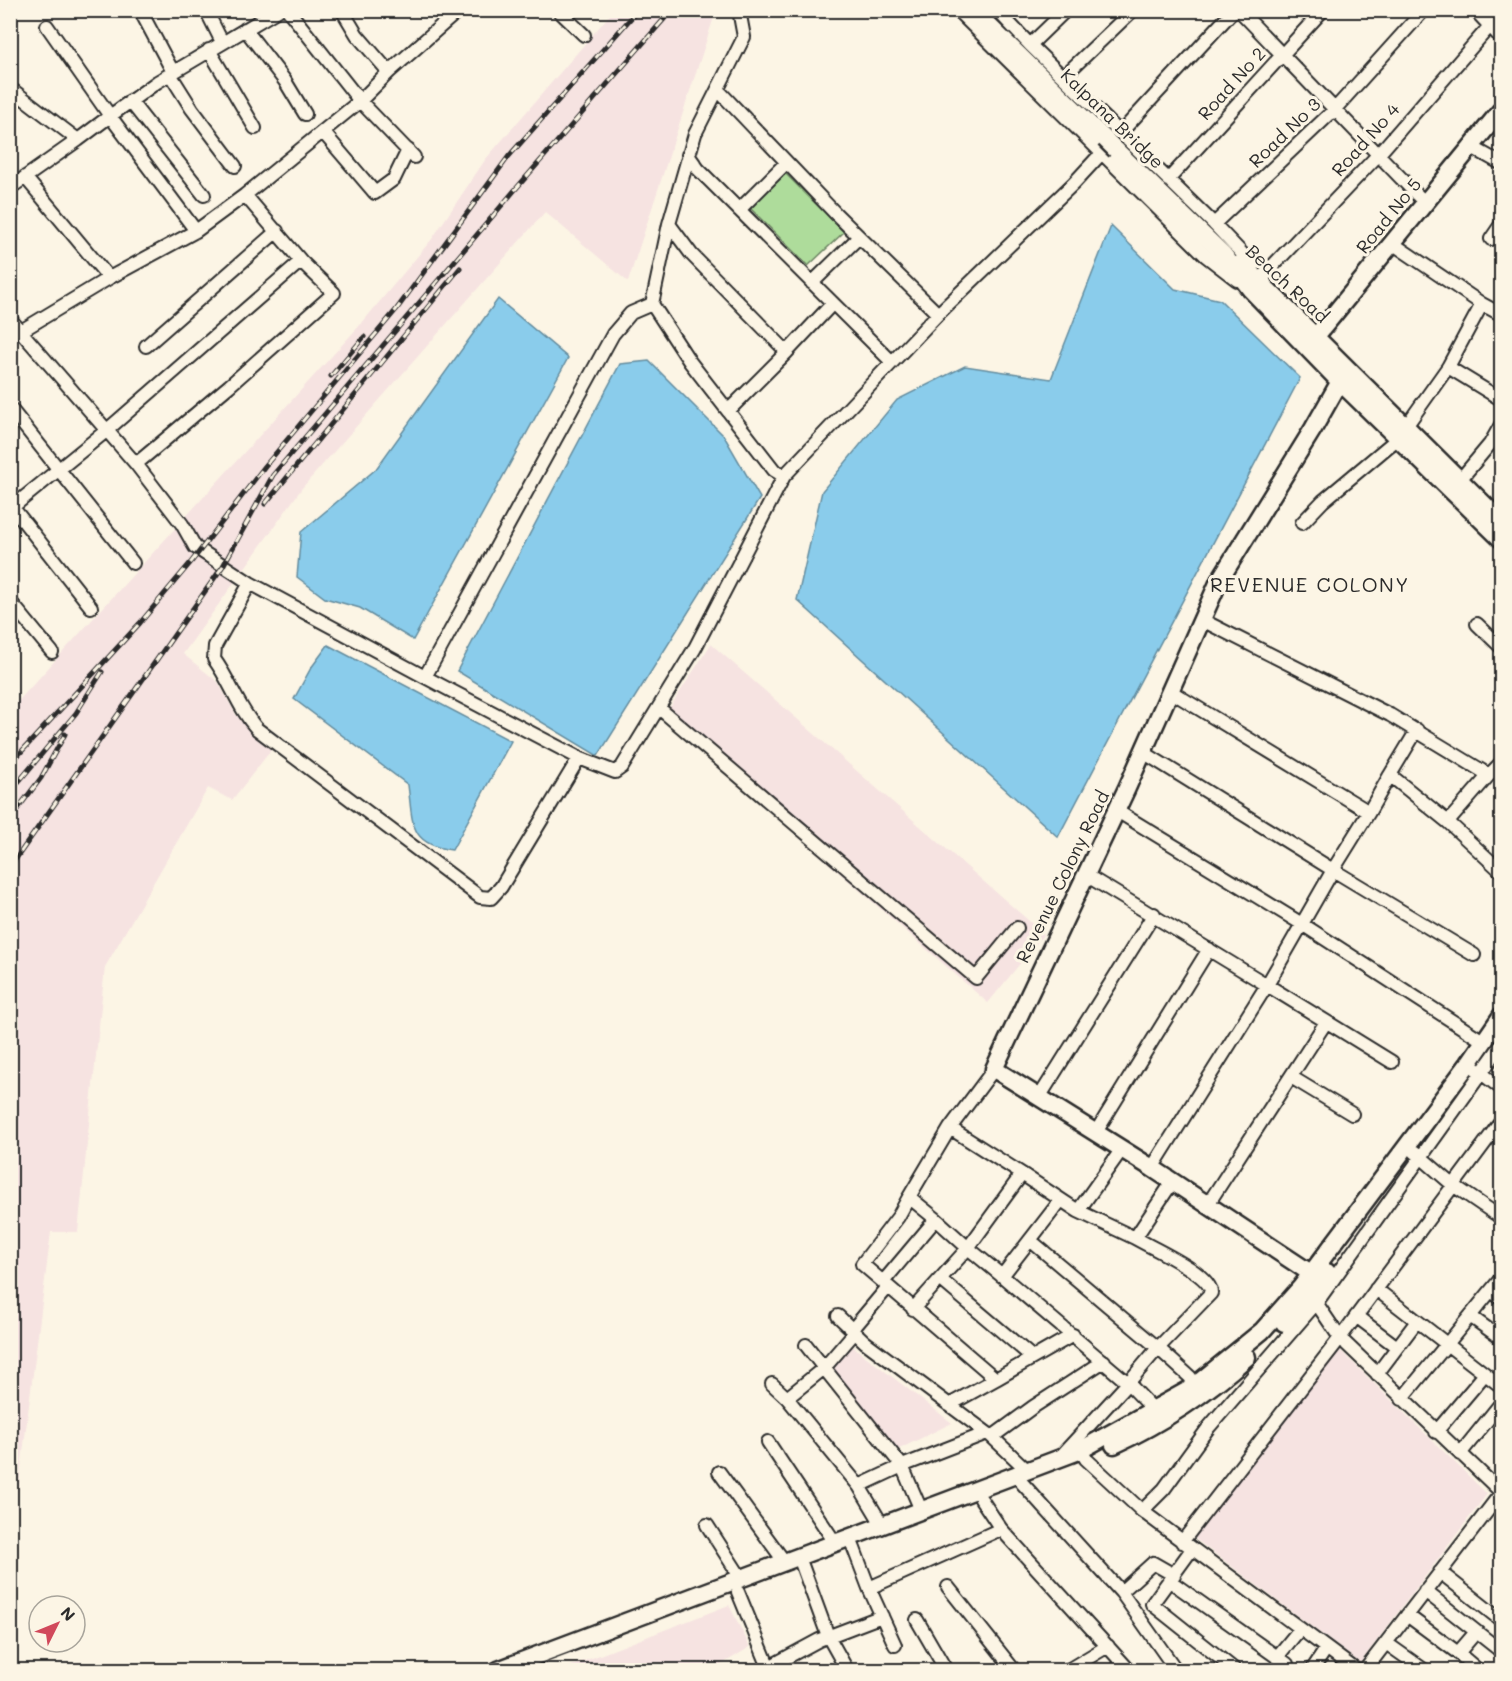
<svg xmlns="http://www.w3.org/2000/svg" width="1512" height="1681" font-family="Mali,sans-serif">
<rect width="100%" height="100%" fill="#fcf5e5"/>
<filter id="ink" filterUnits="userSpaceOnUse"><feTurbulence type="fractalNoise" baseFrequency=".0167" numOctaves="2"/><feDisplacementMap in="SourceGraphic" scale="12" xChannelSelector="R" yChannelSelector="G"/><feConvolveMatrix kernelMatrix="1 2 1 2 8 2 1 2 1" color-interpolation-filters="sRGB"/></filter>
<g filter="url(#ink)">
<path fill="#f6e3e1" d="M 613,11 L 714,11 L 715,14 L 628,282 L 545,212 L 302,488 L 183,654 L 218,682 L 236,715 L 272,749 L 232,800 L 208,788 L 105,967 L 78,1232 L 51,1232 L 11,1547 L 11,709 L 361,324 L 432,239 L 485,160 Z
M 711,644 L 1044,934 L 988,1003 L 663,718 Z
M 851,1345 L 952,1423 L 893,1452 L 828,1367 Z
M 1340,1350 L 1487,1494 L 1360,1663 L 1194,1538 Z
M 729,1605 L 750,1647 L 716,1668 L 717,1670 L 561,1670 Z"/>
<path fill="#aedc9b" stroke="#6c8463" stroke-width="1.5" d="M 784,172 L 844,232 L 808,266 L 750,208 Z"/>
<path fill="#8acceb" stroke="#648c9e" stroke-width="1.5" d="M 1111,226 L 1175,289 L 1220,300 L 1300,378 L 1058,837 L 797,600 L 822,491 L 897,400 L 965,366 L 1051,379 Z
M 498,299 L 568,358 L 413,640 L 360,608 L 325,598 L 297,577 L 301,532 L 376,469 Z
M 649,361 L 724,436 L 760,498 L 598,756 L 457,671 L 620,364 Z
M 328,645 L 511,741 L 452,850 C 408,844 413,822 408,785 L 294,699 L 311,668 Z"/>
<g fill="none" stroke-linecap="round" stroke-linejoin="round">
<defs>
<path id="street" d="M 140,10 L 173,72
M 206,10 L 222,42
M 288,10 L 360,101 L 389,72
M 342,10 L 357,35 L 389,72 L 459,10
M 558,10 L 584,35
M 739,10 L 744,37 L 695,134 L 669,224 L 652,304 L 690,362 L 774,470 L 784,476 L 938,314 L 1074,183 L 1234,10
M 957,10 L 1206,256 L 1237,280
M 997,10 L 1030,45
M 1066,10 L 1030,45 L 1214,224
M 1239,10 L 1425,203
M 1475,10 L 1502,39
M 47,26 L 110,116 L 157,82 L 278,10
M 245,29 L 285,81 L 305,114
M 209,50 L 255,128
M 170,74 L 192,109 L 235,166
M 1064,76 L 1133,10
M 10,88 L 78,140 L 110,116 L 196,231 L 245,195 L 360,101 L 414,157
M 718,90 L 836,214 L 938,314
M 130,101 L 204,195
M 323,132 L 375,193 L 394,179 L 408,150
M 1470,146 L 1502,164
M 688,155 L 698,169 L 892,362
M 25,177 L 109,278
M 1168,180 L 1323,10
M 10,188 L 78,140
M 739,210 L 786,163
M 669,224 L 692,255 L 787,352 L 728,411
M 1491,239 L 1502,223
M 1253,265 L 1214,224 L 1334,110 L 1424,10
M 812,283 L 859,237
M 1267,289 L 1263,276 L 1378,155 L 1502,12
M 1482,304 L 1502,315
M 10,319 L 136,464 L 182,524 L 195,547 L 250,583 L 425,677 L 579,758 L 615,772 L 622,767 L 695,648 L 784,476
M 21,331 L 109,278 L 196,231
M 146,346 L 277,231
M 787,352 L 833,303
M 1448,367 L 1502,400
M 10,408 L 133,563
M 136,464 L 229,386 L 334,293 L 301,261 L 245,195
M 1459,481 L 1490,444 L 1502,423
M 10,504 L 91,607
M 10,509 L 106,431 L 301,261
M 1302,523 L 1323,501 L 1397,439 L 1448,367 L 1482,304 L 1392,243
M 250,583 L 215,646 L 214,659 C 231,682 238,708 257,729 L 480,897 L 491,898 L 501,887 L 579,758
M 10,601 L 52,652
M 1202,620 L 1390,715 L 1489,775 L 1502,762
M 1477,624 L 1502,648
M 425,677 L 613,334 L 631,313 L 652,304
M 1170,691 L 1369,812 L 1390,775
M 659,708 L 976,978 L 1017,928
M 1417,730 L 1390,775 L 1448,822 L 1489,775
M 1117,811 L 1302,924 L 1333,870 L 1143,752
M 1369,812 L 1333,870 L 1474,955
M 1448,822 L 1502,872
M 1086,875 L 1267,985 L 1302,924 L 1483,1041
M 1476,1069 L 1502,1089
M 1291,1077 L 1352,1114
M 1040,1096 L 1154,914
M 950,1128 L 1022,1174
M 1096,1132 L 1209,949
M 1415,1152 L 1453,1185 L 1500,1217
M 1152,1168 L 1267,985 L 1392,1062
M 909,1197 L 898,1217 L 862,1264 L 996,1379 L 1073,1335
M 1208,1204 L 1326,1022
M 1078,1211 L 1135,1238 L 1173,1181
M 936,1219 L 909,1197 L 950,1128 L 994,1069
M 1135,1238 C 1152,1248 1212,1274 1211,1293 L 1158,1348 L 1190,1377 L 1195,1386
M 1030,1240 L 1158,1348 L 1128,1383 L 1002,1276 L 1061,1200
M 940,1279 L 968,1248 L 1002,1276
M 883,1282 L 936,1219 L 968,1248 L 1022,1174 L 1078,1211 L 1122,1149
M 1376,1289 L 1502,1387
M 1491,1291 L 1502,1299
M 1313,1298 L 1340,1338 L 1502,1120
M 913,1309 L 940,1279 L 1032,1357
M 838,1316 L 865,1342 L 991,1436
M 1356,1316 L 1397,1347
M 1470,1316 L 1502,1339
M 852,1330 L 888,1287
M 855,1332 L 824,1368 L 902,1466 L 987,1433
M 806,1345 L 824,1368 L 787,1398 L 859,1486 L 902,1466 L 921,1510
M 1377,1374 L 1417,1321
M 772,1384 L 787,1398
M 1402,1399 L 1502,1277
M 949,1405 L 996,1379
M 1436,1432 L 1485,1374
M 768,1442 L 836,1544
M 1081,1450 L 1086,1459 L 1142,1511 L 1356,1670
M 1460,1454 L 1502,1402
M 1061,1456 L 1128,1383 L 1155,1411
M 1027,1470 L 992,1437 L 1033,1407 L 1104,1361
M 719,1472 L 784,1561
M 1022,1483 L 1121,1592 L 1176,1670
M 859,1486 L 883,1526
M 981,1499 L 1001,1529 L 1129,1670
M 1142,1511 L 1164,1489 L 1209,1427 L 1317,1302 L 1502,1044
M 707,1525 L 741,1578
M 1182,1542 L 1340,1338 L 1502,1493
M 853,1546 L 869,1588 L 895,1645
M 1192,1549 L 1152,1604 L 1235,1670
M 799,1557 L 828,1636 L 847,1670
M 1440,1572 L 1502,1621
M 1170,1581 L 1287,1664 L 1282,1670
M 948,1587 L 1014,1670
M 869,1588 L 1001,1529
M 1425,1591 L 1502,1652
M 738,1592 L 770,1670
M 1121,1592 L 1153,1563 L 1174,1575
M 1407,1615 L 1458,1653 L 1476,1632
M 917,1620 L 946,1670
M 1386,1643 L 1424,1670
M 1458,1653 L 1478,1670
M 1277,1657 L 1300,1629
M 769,1667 L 819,1640 L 882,1616
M 1068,1670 L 1108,1646
M 1312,1670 L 1326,1649
M 1365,1670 L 1502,1492"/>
<path id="secondary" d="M 973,10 L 1105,139
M 1116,150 L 1224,255 L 1250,289 L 1340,382 L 1502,540
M 1241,263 L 1502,522
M 1308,346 L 1502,109
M 1312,1274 L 1152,1168 L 994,1069 L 1127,788 L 1219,581 L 1313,429 L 1347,369
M 1284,1323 L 1310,1295 L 1327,1272
M 1114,1445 C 1164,1422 1206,1394 1247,1357
M 498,1670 L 1079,1451 L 1192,1388 L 1262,1331 L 1301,1287 L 1469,1063 L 1502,1015"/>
</defs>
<use href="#street" stroke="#2b2b2b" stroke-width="16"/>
<use href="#secondary" stroke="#2b2b2b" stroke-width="21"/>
<use href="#street" stroke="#fcf5e5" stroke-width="12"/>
<use href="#secondary" stroke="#fcf5e5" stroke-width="16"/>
<defs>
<path id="rail" d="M 331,376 L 364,337
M 265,504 L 460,268
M 10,764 L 140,623 L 192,561 L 265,466 L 396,310 L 509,156 L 638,10
M 10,792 L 76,713 L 102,672
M 10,819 L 41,778 L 65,734
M 10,867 L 223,566 L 273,475 L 514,191 L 672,10"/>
</defs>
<use href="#rail" stroke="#2b2b2b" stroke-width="5"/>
<use href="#rail" stroke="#fcf5e5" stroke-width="3" stroke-dasharray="9" stroke-linecap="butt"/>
<defs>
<path id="secondary-bridge" d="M 1105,139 L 1116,150"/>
</defs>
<use href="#secondary-bridge" stroke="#2b2b2b" stroke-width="21" stroke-linecap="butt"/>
<use href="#secondary-bridge" stroke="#fcf5e5" stroke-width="16"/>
</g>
</g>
<g text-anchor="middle" stroke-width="6" stroke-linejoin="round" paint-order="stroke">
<g font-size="18" fill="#2b2b2b" stroke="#fcf5e5">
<text transform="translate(1232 84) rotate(-48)" y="6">Road No 2</text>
<text transform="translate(1112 119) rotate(44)" y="6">Kalpana Bridge</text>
<text transform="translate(1285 133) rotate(-44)" y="6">Road No 3</text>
<text transform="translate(1366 140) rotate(-48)" y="6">Road No 4</text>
<text transform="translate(1389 216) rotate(-51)" y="6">Road No 5</text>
<text transform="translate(1287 284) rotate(43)" y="6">Beach Road</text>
<text transform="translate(1063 877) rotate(-64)" y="6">Revenue Colony Road</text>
</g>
<g font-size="20" letter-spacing="1.5" fill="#2b2b2b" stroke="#fcf5e5">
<text x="1310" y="592">REVENUE COLONY</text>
</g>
</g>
<rect width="1512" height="1681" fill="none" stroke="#fcf5e5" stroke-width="36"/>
<rect x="18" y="18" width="1476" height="1645" fill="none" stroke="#2b2b2b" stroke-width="2" filter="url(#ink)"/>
<g transform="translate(57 1624) rotate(47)"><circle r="28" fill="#fcf5e5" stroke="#a8a49b" stroke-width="1.5"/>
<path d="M0-4.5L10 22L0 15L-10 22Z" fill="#d1495b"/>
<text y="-9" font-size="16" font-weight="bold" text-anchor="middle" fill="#2b2b2b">N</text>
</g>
</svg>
